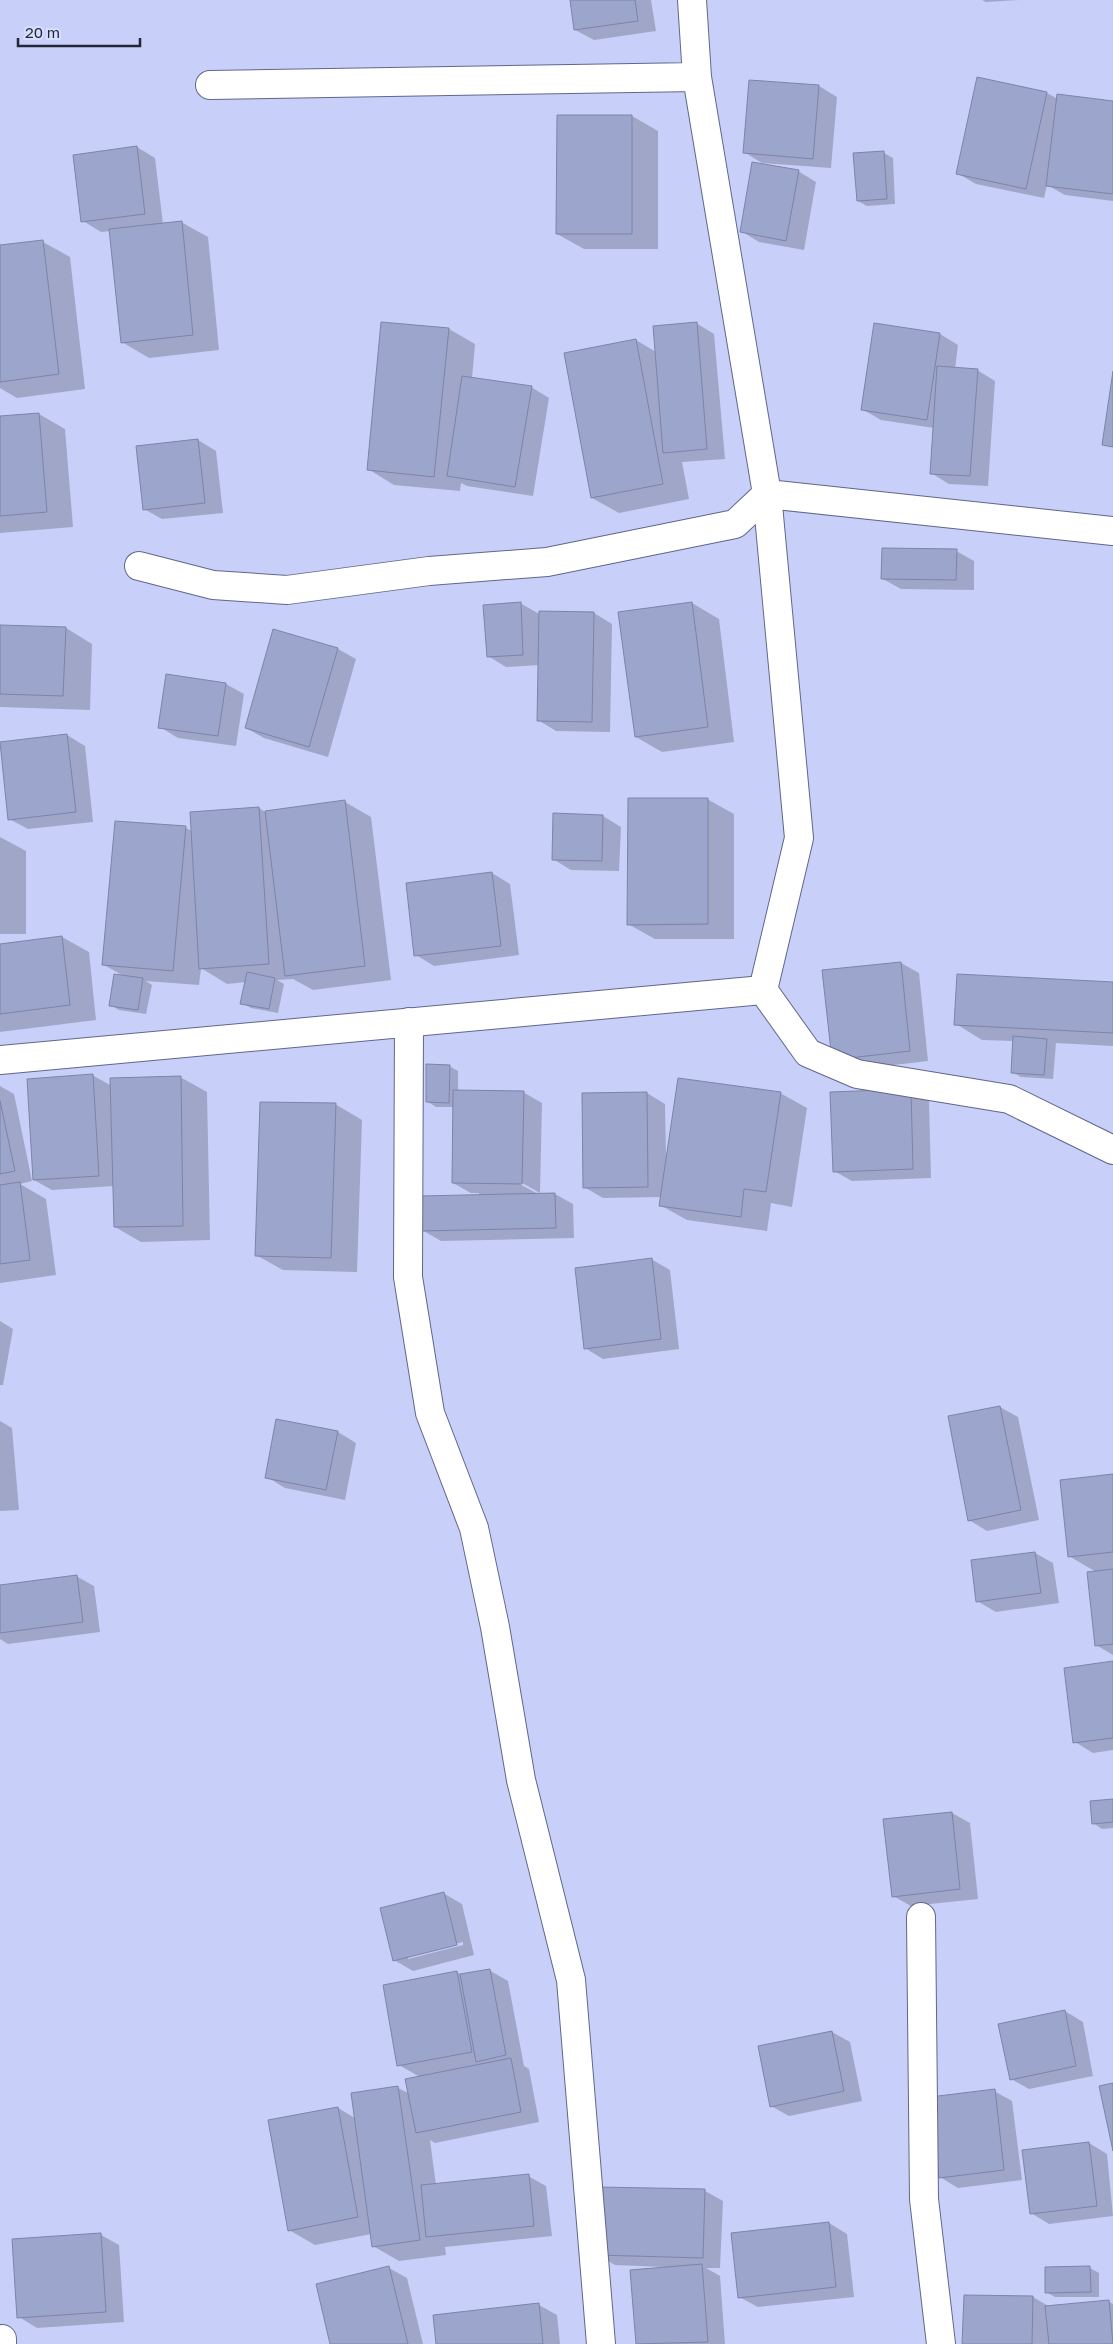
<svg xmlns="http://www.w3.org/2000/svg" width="1113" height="2344" font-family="'Golos Text',sans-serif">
<rect width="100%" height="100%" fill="#c8d0f9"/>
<path fill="#0003" fill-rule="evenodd" d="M 571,0 L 651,0 L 656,31 L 594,40 L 575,30 Z
M 982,0 L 1020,0 L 986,2 Z
M 750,81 L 819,86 L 837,97 L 831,168 L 762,163 L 744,152 Z
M 1047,93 L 1058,99 L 1113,102 L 1113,192 L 1109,192 L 1113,195 L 1113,201 L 1065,195 L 1047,185 L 1044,198 L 976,184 L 957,173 Z
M 632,116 L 658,131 L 658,249 L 584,249 L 557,234 Z
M 137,147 L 155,158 L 163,224 L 181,222 L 208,237 L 219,350 L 149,358 L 122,342 L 111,231 L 101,232 L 83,221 Z
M 884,153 L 893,158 L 895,204 L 867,206 L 858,201 Z
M 798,171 L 816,182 L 804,250 L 759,242 L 741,231 Z
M 43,242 L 70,257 L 85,389 L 17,398 L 0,388 L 0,247 Z
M 696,323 L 714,334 L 725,459 L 682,462 L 689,499 L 619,513 L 592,498 L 636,340 L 656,352 Z
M 875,324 L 940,334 L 958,345 L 955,369 L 977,370 L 995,381 L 988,486 L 949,484 L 931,473 L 934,428 L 881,420 L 862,409 Z
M 449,329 L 475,344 L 472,378 L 531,387 L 549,398 L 533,496 L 467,486 L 461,483 L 460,491 L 394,485 L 368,469 Z
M 39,414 L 65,429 L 73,527 L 0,533 L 0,417 Z
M 198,440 L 216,451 L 223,513 L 162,519 L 144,509 Z
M 956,551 L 974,561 L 974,590 L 901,589 L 883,579 Z
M 520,603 L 541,615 L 594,613 L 612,624 L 610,732 L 556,731 L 538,720 L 539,665 L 506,667 L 488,656 Z
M 692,603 L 719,619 L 734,742 L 662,752 L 636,737 Z
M 0,626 L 66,628 L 92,644 L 90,710 L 0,707 Z
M 274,631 L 338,649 L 356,659 L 328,757 L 264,738 L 246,728 Z
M 226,684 L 244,694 L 236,746 L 178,738 L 160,727 Z
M 67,735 L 85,746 L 93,822 L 28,829 L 9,819 Z
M 707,799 L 734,814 L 734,939 L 655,939 L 628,924 Z
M 345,802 L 371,817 L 391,980 L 313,990 L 293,979 L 277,980 L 284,984 L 278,1013 L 251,1008 L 242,1003 L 246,982 L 227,984 L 201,968 L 199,985 L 146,981 L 152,985 L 146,1014 L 119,1010 L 110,1005 L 124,976 L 104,965 L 186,828 L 192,831 L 259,808 L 265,812 Z
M 554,815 L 603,816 L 621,827 L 619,871 L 571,870 L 553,859 Z
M 0,837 L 26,851 L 26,934 L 0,934 Z
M 492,873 L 510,884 L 519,955 L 434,966 L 416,955 Z
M 62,937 L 89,952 L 96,1020 L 0,1032 L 0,945 Z
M 901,963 L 919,973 L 928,1061 L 851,1070 L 833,1060 Z
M 1113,983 L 1113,1046 L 1056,1043 L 1053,1079 L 1021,1077 L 1012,1072 L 1014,1041 L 982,1040 L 956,1024 Z
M 449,1066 L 458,1071 L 458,1091 L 523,1092 L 542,1103 L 540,1193 L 517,1180 L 516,1182 L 538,1194 L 555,1194 L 573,1204 L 574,1238 L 441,1241 L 422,1230 L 479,1196 L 479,1193 L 471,1193 L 453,1183 L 454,1107 L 436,1107 L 428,1102 Z
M 92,1075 L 112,1086 L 180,1077 L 207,1092 L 210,1240 L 141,1242 L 115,1227 L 114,1186 L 52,1190 L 34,1180 Z
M 0,1086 L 14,1094 L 32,1181 L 20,1184 L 46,1199 L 56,1275 L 0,1283 Z
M 911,1090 L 929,1101 L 931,1178 L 852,1181 L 834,1171 Z
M 647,1093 L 665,1104 L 666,1157 L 780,1093 L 807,1108 L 792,1207 L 771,1203 L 767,1231 L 687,1220 L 660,1205 L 661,1197 L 603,1198 L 584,1187 L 584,1094 Z
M 335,1104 L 362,1120 L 357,1272 L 283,1270 L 256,1255 Z
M 651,1259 L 670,1270 L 679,1349 L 603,1359 L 585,1348 Z
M 0,1321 L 13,1329 L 3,1385 L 0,1385 Z
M 1000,1407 L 1018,1417 L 1039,1520 L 987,1531 L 969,1520 Z
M 0,1421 L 12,1428 L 19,1510 L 0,1511 Z
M 277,1421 L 338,1432 L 356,1443 L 345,1500 L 285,1488 L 267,1477 Z
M 1113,1476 L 1113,1655 L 1096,1645 L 1096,1572 L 1069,1556 Z
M 1035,1553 L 1053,1563 L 1059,1603 L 996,1612 L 977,1601 Z
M 76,1576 L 94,1586 L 100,1632 L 8,1644 L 0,1639 L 0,1586 Z
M 1113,1663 L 1113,1750 L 1093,1753 L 1075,1742 Z
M 1113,1800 L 1113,1828 L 1102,1829 L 1093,1823 Z
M 952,1813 L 970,1823 L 978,1899 L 911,1906 L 893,1896 Z
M 443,1893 L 462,1904 L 474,1955 L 413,1971 L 394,1960 ZM 463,1942 L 463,1945 L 408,1959 L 408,1956 Z
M 489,1970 L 508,1981 L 524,2066 L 529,2069 L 539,2122 L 435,2143 L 430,2140 L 436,2185 L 528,2176 L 546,2186 L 552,2236 L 445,2247 L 446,2255 L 399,2261 L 373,2246 L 371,2234 L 315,2245 L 289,2230 L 338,2108 L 355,2118 L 398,2088 L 410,2094 L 420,2077 L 399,2065 L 457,1972 L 462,1975 Z
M 1065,2011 L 1083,2022 L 1093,2076 L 1029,2089 L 1011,2079 Z
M 832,2032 L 850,2042 L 862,2101 L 789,2116 L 771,2106 Z
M 994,2091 L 1012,2101 L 1022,2180 L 958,2188 L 940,2177 Z
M 1089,2143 L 1107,2154 L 1113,2216 L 1049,2224 L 1031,2213 Z
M 705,2191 L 723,2201 L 720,2268 L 706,2268 L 720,2276 L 725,2344 L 637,2344 L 631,2271 L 665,2268 L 665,2267 L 615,2265 L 597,2255 Z
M 829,2223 L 847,2234 L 854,2297 L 758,2307 L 739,2297 Z
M 101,2235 L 119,2245 L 124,2322 L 37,2328 L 19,2317 L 13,2240 Z
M 389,2268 L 407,2278 L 423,2344 L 331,2344 Z
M 1090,2268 L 1099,2273 L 1099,2297 L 1055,2297 L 1046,2292 Z
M 1033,2297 L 1050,2307 L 1108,2301 L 1113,2304 L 1113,2344 L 964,2344 Z
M 539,2305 L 557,2315 L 560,2344 L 437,2344 Z"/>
<path fill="#9ca5cb" stroke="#7c84a9" d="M 570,0 L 635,0 L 638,21 L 574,30 Z
M 977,77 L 1047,92 L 1026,189 L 956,174 Z
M 749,80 L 819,85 L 813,159 L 743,153 Z
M 1057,94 L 1113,101 L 1113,194 L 1046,186 Z
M 557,115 L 632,115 L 632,234 L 556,234 Z
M 137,146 L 145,214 L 81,222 L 73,155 Z
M 884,151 L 887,199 L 857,201 L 853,153 Z
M 752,162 L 799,170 L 786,241 L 740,232 Z
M 182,221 L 193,335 L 121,343 L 109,229 Z
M 43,240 L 59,374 L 0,382 L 0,245 Z
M 381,322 L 449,328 L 434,477 L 367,470 Z
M 697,322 L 707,449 L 663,453 L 653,326 Z
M 874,323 L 940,333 L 927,420 L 861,410 Z
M 636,339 L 663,484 L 591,498 L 564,353 Z
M 937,366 L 978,369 L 970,476 L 930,474 Z
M 1113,371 L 1113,447 L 1102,445 Z
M 462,376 L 532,386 L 515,487 L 447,476 Z
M 39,413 L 47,512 L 0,516 L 0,416 Z
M 198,439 L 205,503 L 143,510 L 136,446 Z
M 882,548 L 957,549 L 956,580 L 881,579 Z
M 521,602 L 523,655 L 487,657 L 483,605 Z
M 692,602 L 708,727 L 635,737 L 618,612 Z
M 539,611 L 594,612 L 592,722 L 537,721 Z
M 0,625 L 66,627 L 63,696 L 0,694 Z
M 273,629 L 338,648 L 309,747 L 245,728 Z
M 166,674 L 226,683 L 218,736 L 158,728 Z
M 67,734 L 76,812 L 8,820 L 0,742 Z
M 628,798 L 708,798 L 708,924 L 627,925 Z
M 345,800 L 365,966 L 285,976 L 265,811 Z
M 259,807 L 269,964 L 199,969 L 190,812 Z
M 553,813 L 603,815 L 602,861 L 552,860 Z
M 115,821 L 186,826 L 173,971 L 102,965 Z
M 492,872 L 501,946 L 414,956 L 406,883 Z
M 62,936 L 70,1005 L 0,1014 L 0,944 Z
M 901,962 L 910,1051 L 832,1060 L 822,970 Z
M 247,972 L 275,978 L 269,1009 L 240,1004 Z
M 114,974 L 143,978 L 138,1010 L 109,1006 Z
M 957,974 L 1113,982 L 1113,1033 L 954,1025 Z
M 1013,1036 L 1047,1039 L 1044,1075 L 1011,1073 Z
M 426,1064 L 450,1065 L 449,1103 L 426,1102 Z
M 93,1074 L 99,1176 L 33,1180 L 27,1079 Z
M 181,1076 L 183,1226 L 114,1227 L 110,1078 Z
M 678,1078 L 781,1092 L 766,1192 L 744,1189 L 741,1217 L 659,1206 Z
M 911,1089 L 913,1169 L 833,1172 L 830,1092 Z
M 453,1090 L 524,1091 L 522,1184 L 452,1183 Z
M 647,1092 L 648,1187 L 583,1188 L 582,1093 Z
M 0,1101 L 15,1171 L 0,1174 Z
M 260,1102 L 336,1103 L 331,1258 L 255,1256 Z
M 20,1182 L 30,1260 L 0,1264 L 0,1185 Z
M 555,1193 L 556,1228 L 421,1231 L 420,1196 Z
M 652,1258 L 661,1339 L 584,1349 L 575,1268 Z
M 1000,1406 L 1021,1510 L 968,1521 L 948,1416 Z
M 276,1419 L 338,1431 L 326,1490 L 265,1478 Z
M 1113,1474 L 1113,1552 L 1068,1557 L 1060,1480 Z
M 1035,1552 L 1041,1593 L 976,1602 L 971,1560 Z
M 1113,1569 L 1113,1644 L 1095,1646 L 1087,1572 Z
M 77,1575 L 83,1622 L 0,1633 L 0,1585 Z
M 1113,1661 L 1113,1738 L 1073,1743 L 1064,1668 Z
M 1113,1799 L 1113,1822 L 1092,1824 L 1090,1801 Z
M 952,1812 L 960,1889 L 892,1897 L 883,1819 Z
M 444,1892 L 457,1945 L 393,1961 L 380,1908 Z
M 490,1969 L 506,2055 L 476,2062 L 460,1974 Z
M 457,1971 L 472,2052 L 397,2066 L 383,1985 Z
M 1065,2010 L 1076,2066 L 1010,2080 L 998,2024 Z
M 832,2031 L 844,2091 L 770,2107 L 758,2046 Z
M 511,2058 L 521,2112 L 416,2133 L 405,2079 Z
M 1113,2083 L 1113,2151 L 1099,2086 Z
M 398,2086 L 420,2240 L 372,2247 L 351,2093 Z
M 995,2089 L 1004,2170 L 939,2178 L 930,2097 Z
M 338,2107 L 358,2217 L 288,2231 L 268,2120 Z
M 1089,2142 L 1097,2206 L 1030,2214 L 1022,2150 Z
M 529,2174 L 534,2226 L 426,2237 L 421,2185 Z
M 598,2187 L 705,2189 L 703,2258 L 596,2255 Z
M 829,2222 L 836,2287 L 738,2298 L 731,2233 Z
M 101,2233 L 106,2312 L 17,2318 L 12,2239 Z
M 702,2264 L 708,2342 L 636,2344 L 630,2270 Z
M 389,2266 L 408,2344 L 330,2344 L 316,2284 Z
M 1090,2266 L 1091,2292 L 1045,2293 L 1045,2267 Z
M 964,2295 L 1033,2296 L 1032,2344 L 962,2344 Z
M 1109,2300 L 1113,2344 L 1049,2344 L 1045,2306 Z
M 539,2303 L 543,2344 L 436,2344 L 433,2315 Z"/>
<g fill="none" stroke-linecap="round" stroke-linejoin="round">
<defs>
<path id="street" d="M 692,0 L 697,77 L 767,494 L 799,838 L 763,990 L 808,1053 L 857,1074 L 1009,1099 L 1113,1150
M 210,85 L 697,77
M 139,566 L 213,585 L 287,590 L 429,571 L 547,562 L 735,524 L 767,494 L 1113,531
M 409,1022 L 408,1277 L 430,1413 L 474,1528 L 495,1627 L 521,1780 L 571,1980 L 601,2344
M 0,1060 L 763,990
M 921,1917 L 924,2199 L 941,2344
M 2,2344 L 2,2339"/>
</defs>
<use href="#street" stroke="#60678b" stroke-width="30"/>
<use href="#street" stroke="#fff" stroke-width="28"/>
</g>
<path d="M18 38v8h122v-8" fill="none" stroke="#232636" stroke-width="2.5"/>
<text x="25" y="38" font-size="15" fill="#232636" stroke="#d7deff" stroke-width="4" paint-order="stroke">20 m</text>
</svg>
